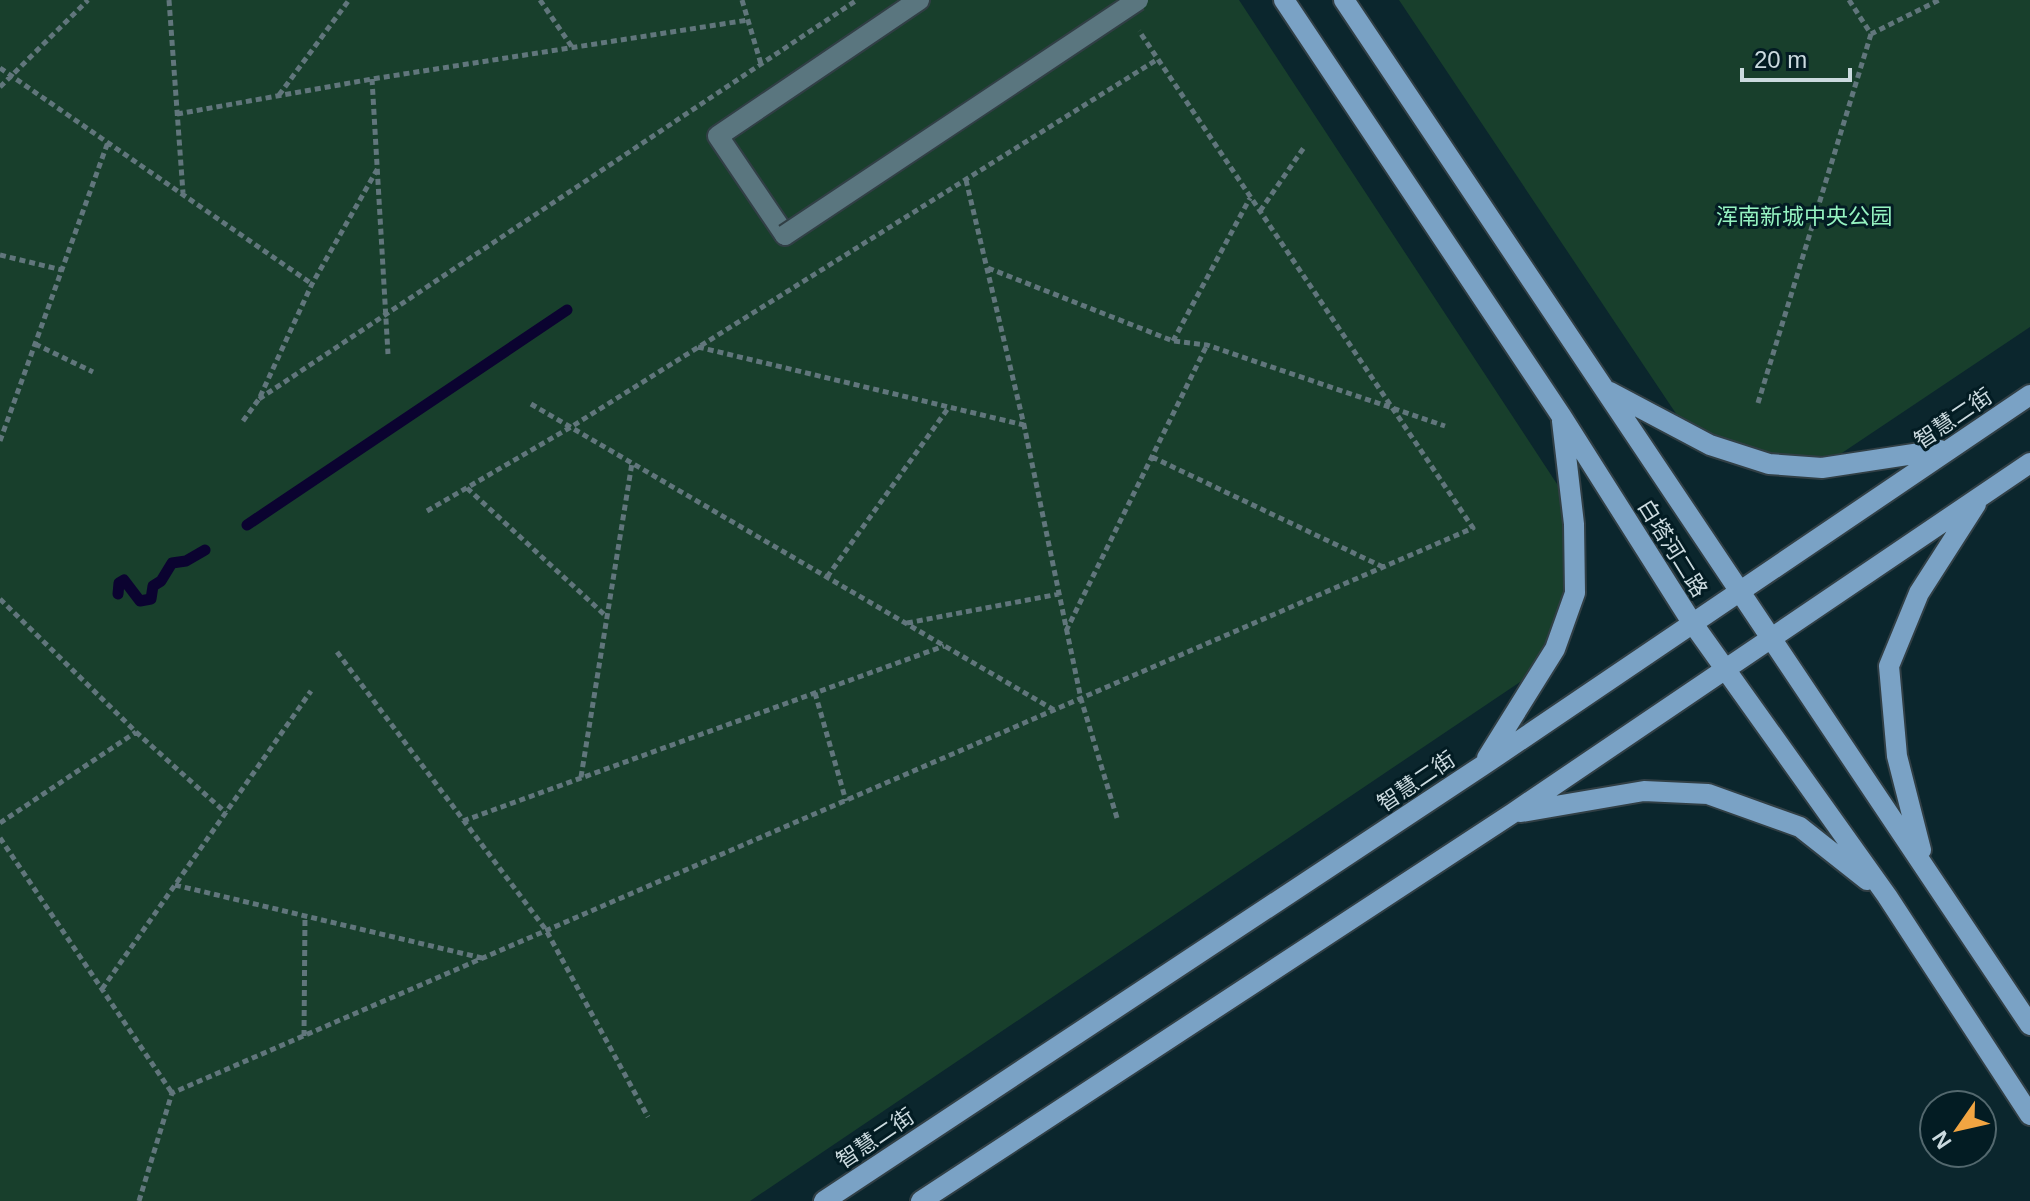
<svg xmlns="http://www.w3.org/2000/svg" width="2030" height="1201" font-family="Arial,'Noto Sans SC',sans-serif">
<rect width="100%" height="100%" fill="#0b262d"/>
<path fill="#183f2c" d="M 0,0 L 1239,0 L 1580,519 L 1557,657 L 750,1201 L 0,1201 Z
M 1399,0 L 2030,0 L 2030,327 L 1818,469 L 1687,430 Z"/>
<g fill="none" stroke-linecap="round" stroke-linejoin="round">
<path stroke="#0b0330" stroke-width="11" d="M 247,525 L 567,310
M 118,594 L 119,583 L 124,580 L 140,601 L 151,599 L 153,586 L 161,581 L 172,563 L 186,561 L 205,550"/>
<defs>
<path id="minor" d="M 785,235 L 718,136 L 919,0"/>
<path id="major" d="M 1284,0 L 1562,417 L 1691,621 L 1887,896 L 2030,1115
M 1344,0 L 2030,1025
M 1610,392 L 1710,445 L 1769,464 L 1822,468 L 1940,450
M 1487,758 L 1555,649 L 1575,593 L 1574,524 L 1562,421
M 1521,812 L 1644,791 L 1708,794 L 1800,827 L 1867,880
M 1921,850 L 1897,756 L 1889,666 L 1919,593 L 1976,504
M 824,1201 L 1482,766 L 2030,395
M 921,1201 L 1513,813 L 2030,463"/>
</defs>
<use href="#minor" stroke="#313f45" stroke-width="24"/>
<use href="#major" stroke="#313f45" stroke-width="24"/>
<path stroke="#61767c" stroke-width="5" stroke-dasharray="6 4" stroke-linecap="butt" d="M 169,0 L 183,193
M 540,0 L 572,47
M 742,0 L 761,64
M 1849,0 L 1871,34 L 1939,0
M 0,68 L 312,284
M 372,79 L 388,354
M 0,87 L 88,0
M 279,95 L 349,0
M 177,114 L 372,79 L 748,20
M 966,180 L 1024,425 L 1081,699 L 1117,818
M 1260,211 L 1305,146
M 0,255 L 62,270
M 988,268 L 1173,341 L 1207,345 L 1445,426
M 1173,341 L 1250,198
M 35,344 L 93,372
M 698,347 L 1024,425
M 259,399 L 857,0
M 1758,403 L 1871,34
M 531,404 L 1054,710
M 243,421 L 259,399 L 312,284 L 378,168
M 0,441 L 108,142
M 1152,457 L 1383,567
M 467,488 L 607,617
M 427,511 L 571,427 L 1158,59
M 827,577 L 949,407
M 0,599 L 136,732 L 226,813
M 907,623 L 1059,594
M 1066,631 L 1207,345
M 337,652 L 546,930 L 648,1117
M 815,693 L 846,801
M 581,777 L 632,463
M 463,821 L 944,646
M 0,823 L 136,732
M 0,838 L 172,1093
M 175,885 L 482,958
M 102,989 L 311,691
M 304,1036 L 305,916
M 139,1201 L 172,1093 L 1473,528 L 1139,31"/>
<use href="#minor" stroke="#5a767f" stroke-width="20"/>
<use href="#major" stroke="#7aa2c5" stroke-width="20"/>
<defs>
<path id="minor-bridge" d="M 785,235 L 1138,0"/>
</defs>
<use href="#minor-bridge" stroke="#313f45" stroke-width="24" stroke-linecap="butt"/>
<use href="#minor-bridge" stroke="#5a767f" stroke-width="20"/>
</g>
<g text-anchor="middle" stroke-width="6" stroke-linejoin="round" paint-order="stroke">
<g font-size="22" fill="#95f3c1" stroke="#031c23">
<text x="1804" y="224">浑南新城中央公园</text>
</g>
<g font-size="22" fill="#cbdadf" stroke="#031c23">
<text transform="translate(1953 418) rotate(-34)" y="8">智慧二街</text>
<text transform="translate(1673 548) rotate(58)" y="8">白塔河二路</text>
<text transform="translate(1416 781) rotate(-34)" y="8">智慧二街</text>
<text transform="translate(875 1138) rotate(-34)" y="8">智慧二街</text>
</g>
</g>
<g transform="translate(1958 1129) rotate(236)"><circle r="38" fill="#031c23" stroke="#53686e" stroke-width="2"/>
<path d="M0-6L14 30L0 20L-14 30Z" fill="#f2a542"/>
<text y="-12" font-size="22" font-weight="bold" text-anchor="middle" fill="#cbdadf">N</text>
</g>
<path d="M1742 68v12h108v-12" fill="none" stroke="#cbdadf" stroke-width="4"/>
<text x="1754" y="68" font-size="24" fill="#cbdadf" stroke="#031c23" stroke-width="6" paint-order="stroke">20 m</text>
</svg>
